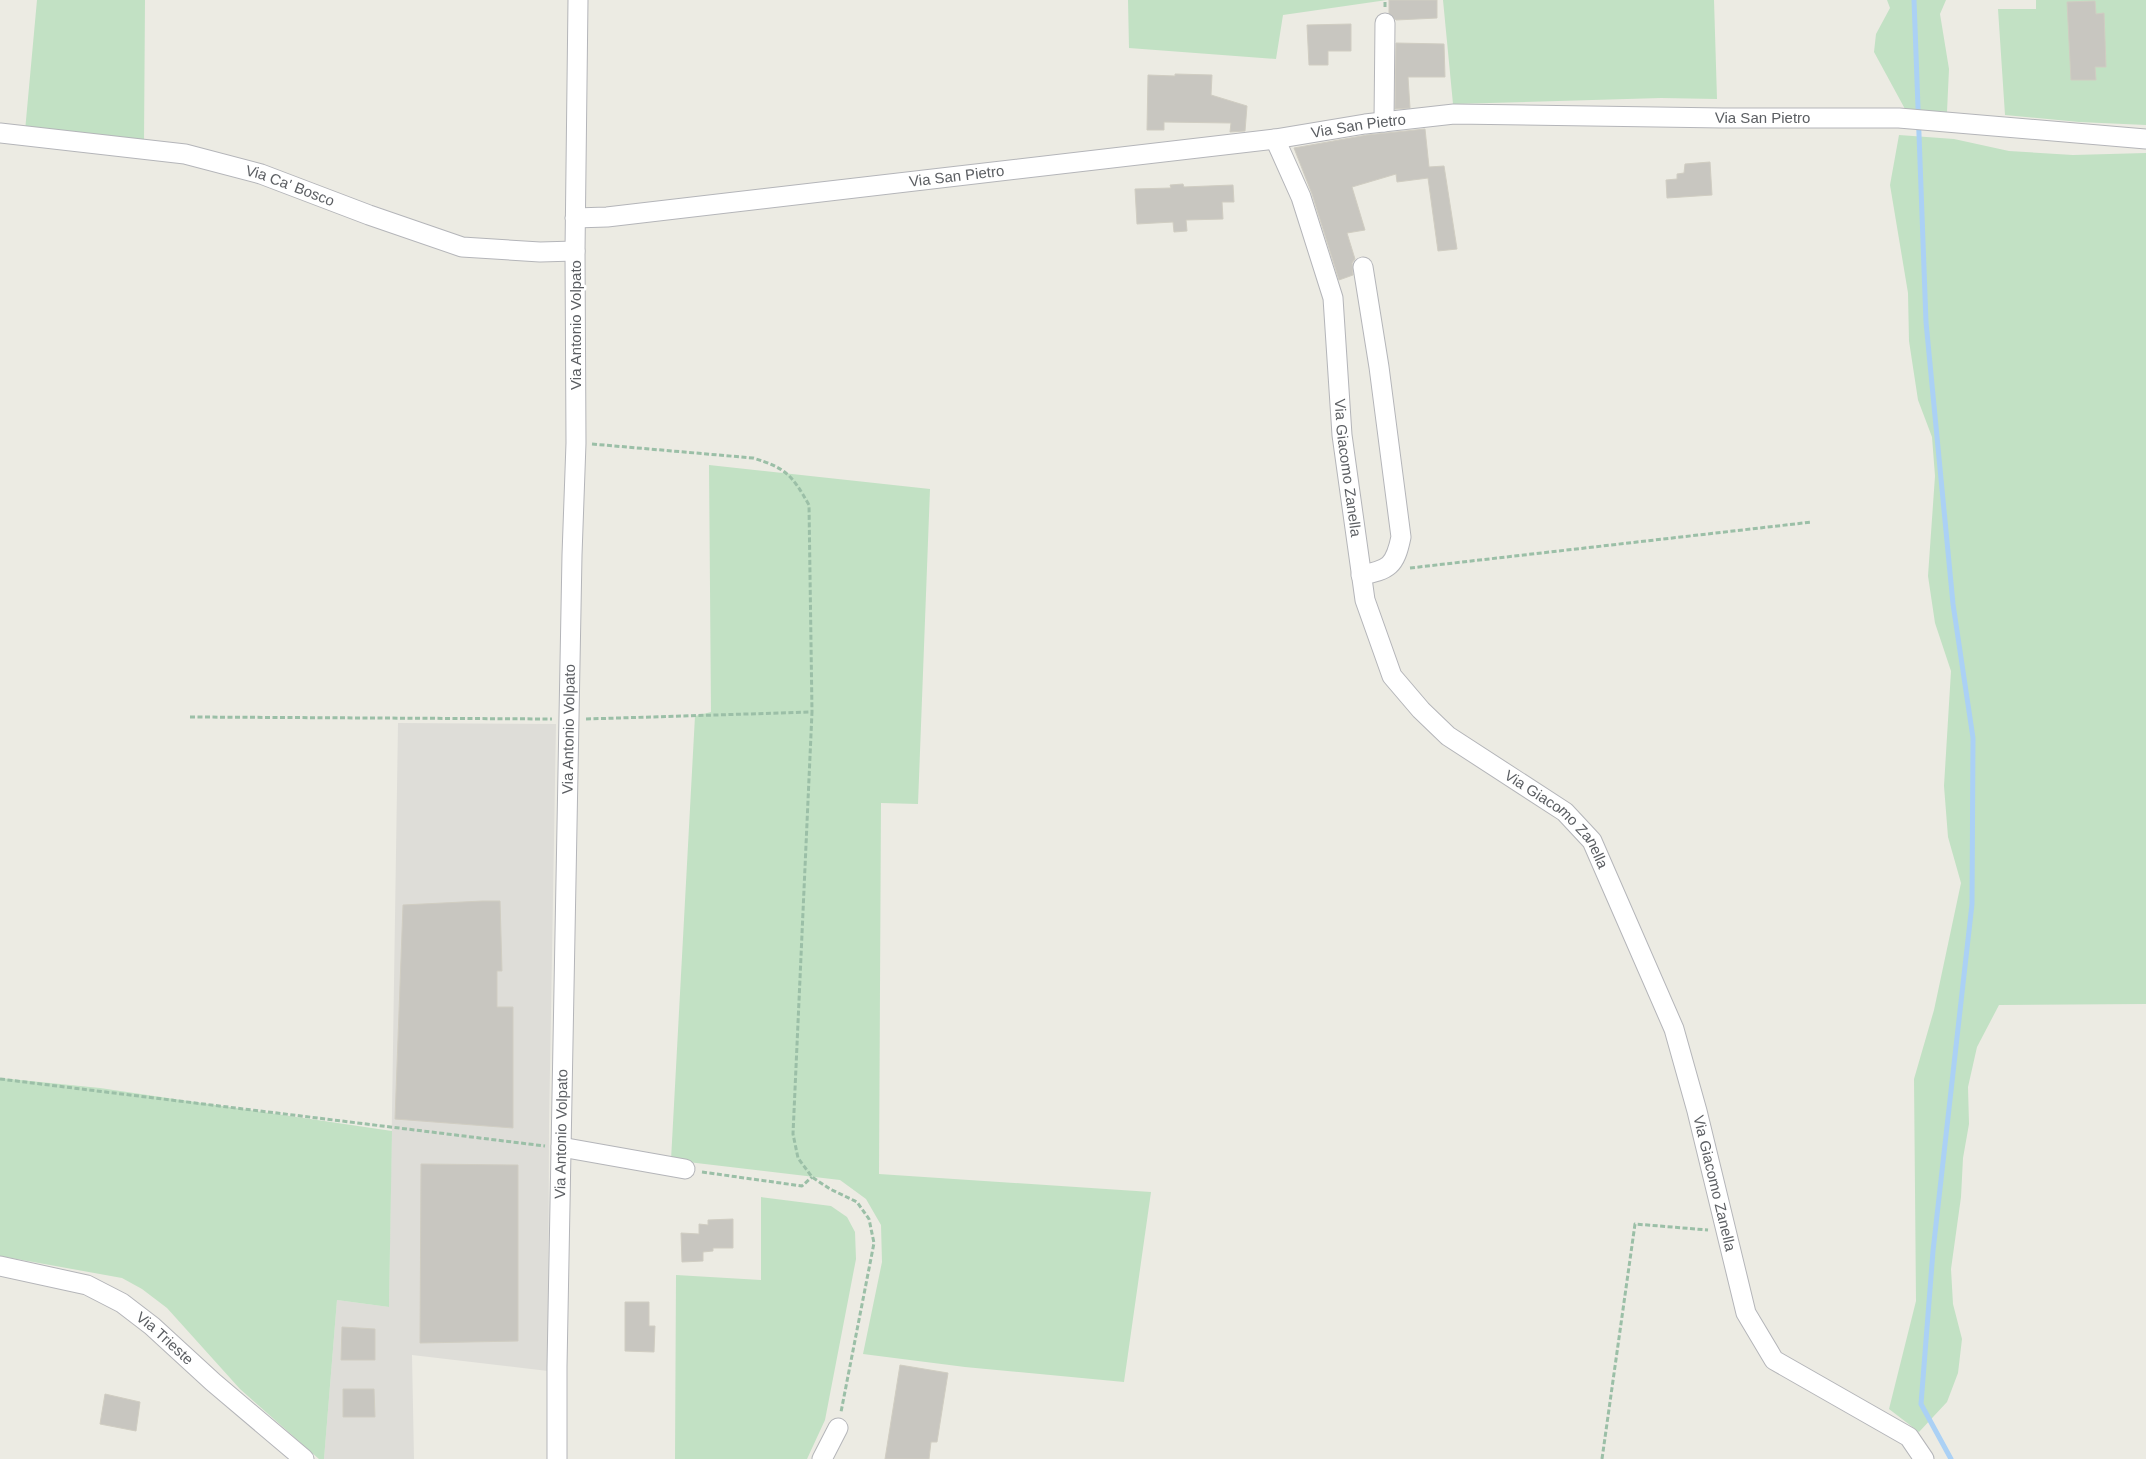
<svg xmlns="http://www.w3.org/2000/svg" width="2146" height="1459" font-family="Helvetica,sans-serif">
<rect width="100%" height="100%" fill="#ecebe3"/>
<path fill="#deddd8" d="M 398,723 L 556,724 L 549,1127 L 548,1371 L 412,1355 L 414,1459 L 324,1459 L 337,1300 L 389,1307 Z"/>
<path fill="#c2e1c4" d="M 37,0 L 145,0 L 144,142 L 25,131 Z
M 1128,0 L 1387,0 L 1283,15 L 1276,59 L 1129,48 Z
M 1443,0 L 1714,0 L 1717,99 L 1661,98 L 1453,104 Z
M 1887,0 L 1946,0 L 1940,14 L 1949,69 L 1947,112 L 1905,109 L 1874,52 L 1876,34 L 1890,8 Z
M 2036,0 L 2146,0 L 2146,125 L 2079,122 L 2005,115 L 1998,9 L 2036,9 Z
M 1899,135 L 1954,139 L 2009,151 L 2073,155 L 2146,153 L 2146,1004 L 1999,1005 L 1977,1047 L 1968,1087 L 1969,1124 L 1963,1158 L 1961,1197 L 1951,1269 L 1953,1304 L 1962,1339 L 1958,1373 L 1947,1402 L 1919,1432 L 1889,1409 L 1916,1301 L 1914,1079 L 1934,1010 L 1961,883 L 1948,837 L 1944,786 L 1951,671 L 1935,623 L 1928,576 L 1935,476 L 1932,437 L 1918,400 L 1909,341 L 1908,293 L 1890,185 Z
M 709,465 L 930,489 L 918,804 L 881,803 L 879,1174 L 1151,1192 L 1124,1382 L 965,1367 L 863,1354 L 882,1262 L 881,1225 L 866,1199 L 840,1180 L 671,1160 L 695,716 L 711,712 Z
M 0,1078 L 100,1088 L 392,1131 L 389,1307 L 337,1300 L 324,1459 L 319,1459 L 240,1389 L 167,1308 L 142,1289 L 122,1278 L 0,1256 Z
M 761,1197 L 831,1206 L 847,1217 L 855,1232 L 856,1259 L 825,1420 L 807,1459 L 675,1459 L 676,1275 L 761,1280 Z"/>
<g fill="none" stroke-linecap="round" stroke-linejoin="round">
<path stroke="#abd1f5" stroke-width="5" d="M 1914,0 L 1926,322 L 1953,604 L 1973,738 L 1972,904 L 1933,1251 L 1921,1404 L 1951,1459"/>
</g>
<path fill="#c8c6c0" stroke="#d0cdc2" d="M 1389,0 L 1437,0 L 1437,18 L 1396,20 L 1389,13 Z
M 2095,1 L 2096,14 L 2104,13 L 2106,67 L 2095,67 L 2096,80 L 2071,80 L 2067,2 Z
M 1351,24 L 1351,51 L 1328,51 L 1328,65 L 1309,65 L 1307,25 Z
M 1396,43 L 1444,44 L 1445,77 L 1408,77 L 1410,108 L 1395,109 Z
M 1175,74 L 1212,75 L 1211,95 L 1247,106 L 1245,131 L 1230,132 L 1231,123 L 1164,122 L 1164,130 L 1147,130 L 1148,75 L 1175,76 Z
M 1425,129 L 1429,167 L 1444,166 L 1457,249 L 1438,251 L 1428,178 L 1397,182 L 1396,174 L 1352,187 L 1365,230 L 1347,233 L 1355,259 L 1352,263 L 1353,275 L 1339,280 L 1312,194 L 1294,148 L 1367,135 Z
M 1710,162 L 1712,195 L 1667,198 L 1666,180 L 1677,179 L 1677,174 L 1684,173 L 1685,164 Z
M 1183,184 L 1184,187 L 1233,185 L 1234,202 L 1222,202 L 1223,219 L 1186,220 L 1187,231 L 1174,232 L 1173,222 L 1137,224 L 1135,189 L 1171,188 L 1170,185 Z
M 483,901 L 500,901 L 502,971 L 497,971 L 497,1007 L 513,1007 L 513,1128 L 395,1119 L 403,905 Z
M 421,1164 L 518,1165 L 518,1341 L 420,1343 Z
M 733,1219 L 733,1248 L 713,1248 L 713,1251 L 703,1252 L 703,1261 L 682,1262 L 681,1233 L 699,1234 L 699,1224 L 708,1225 L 708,1220 Z
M 625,1302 L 649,1302 L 649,1326 L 655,1326 L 654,1352 L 625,1351 Z
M 342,1327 L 375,1329 L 375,1360 L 341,1360 Z
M 900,1365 L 948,1373 L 937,1442 L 931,1442 L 929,1459 L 885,1459 Z
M 343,1389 L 374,1389 L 375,1417 L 343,1417 Z
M 105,1394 L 140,1402 L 136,1431 L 100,1424 Z"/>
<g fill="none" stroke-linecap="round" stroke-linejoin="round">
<defs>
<g id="minor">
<path d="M 1384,122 L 1385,23"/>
<path id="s1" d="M 0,133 L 185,154 L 261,174 L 369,215 L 462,247 L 540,252 L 575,251"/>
<path id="s2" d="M 1275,139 L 1301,197 L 1333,298 L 1342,435 L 1365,600 L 1392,676 L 1421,710 L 1448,736 L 1565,812 L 1592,841 L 1674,1029 L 1697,1111 L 1746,1313 L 1774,1360 L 1909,1437 L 1924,1459"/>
<path id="s3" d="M 575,218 L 607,217 L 1275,139 L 1365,124 L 1454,114 L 1723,118 L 1899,118 L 2146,139"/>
<path d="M 1361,575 C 1389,570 1395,566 1401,537 L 1379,367 L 1363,267"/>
<path d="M 561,1147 L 685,1169"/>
<path id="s4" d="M 0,1266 L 87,1285 L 122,1303 L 152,1326 L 213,1382 L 304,1459"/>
<path id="s5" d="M 557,1459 L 557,1367 L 572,555 L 576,443 L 575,251 L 578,0"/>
<path d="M 822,1459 L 838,1428"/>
</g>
</defs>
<use href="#minor" stroke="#b4b5b9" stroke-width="21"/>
<path stroke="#9bbfa7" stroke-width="3" stroke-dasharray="5 2.5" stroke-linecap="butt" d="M 1385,7 L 1385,0
M 592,444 L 753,458 C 786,468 792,475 809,505 L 812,712
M 1410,568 L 1812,522
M 190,717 L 552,719
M 586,719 L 812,712 L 793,1134 L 798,1158 L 812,1177 L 830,1189 L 857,1202 L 869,1219 L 874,1243 L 841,1412
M 0,1079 L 545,1146
M 702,1172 L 802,1186 L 812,1177
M 1602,1459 L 1635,1224 L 1708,1230"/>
<use href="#minor" stroke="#fff" stroke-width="19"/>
</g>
<g text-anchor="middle" stroke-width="5" stroke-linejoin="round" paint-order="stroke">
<g font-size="15" fill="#5b5e62" stroke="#fff">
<text dy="5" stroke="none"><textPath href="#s3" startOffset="1194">Via San Pietro</textPath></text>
<text dy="5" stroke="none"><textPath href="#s3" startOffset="789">Via San Pietro</textPath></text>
<text dy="5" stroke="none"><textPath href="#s3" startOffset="384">Via San Pietro</textPath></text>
<text dy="5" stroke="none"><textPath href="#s1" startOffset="296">Via Ca' Bosco</textPath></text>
<text transform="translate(576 325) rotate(-90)" y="5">Via Antonio Volpato</text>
<text dy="5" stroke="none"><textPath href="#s2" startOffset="340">Via Giacomo Zanella</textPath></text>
<text dy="5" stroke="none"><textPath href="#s5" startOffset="730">Via Antonio Volpato</textPath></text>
<text dy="5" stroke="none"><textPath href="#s2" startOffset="775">Via Giacomo Zanella</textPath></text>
<text dy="5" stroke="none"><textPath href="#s5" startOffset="325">Via Antonio Volpato</textPath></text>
<text dy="5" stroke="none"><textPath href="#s2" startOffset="1180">Via Giacomo Zanella</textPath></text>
<text dy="5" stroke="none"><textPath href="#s4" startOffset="184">Via Trieste</textPath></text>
</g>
</g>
</svg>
